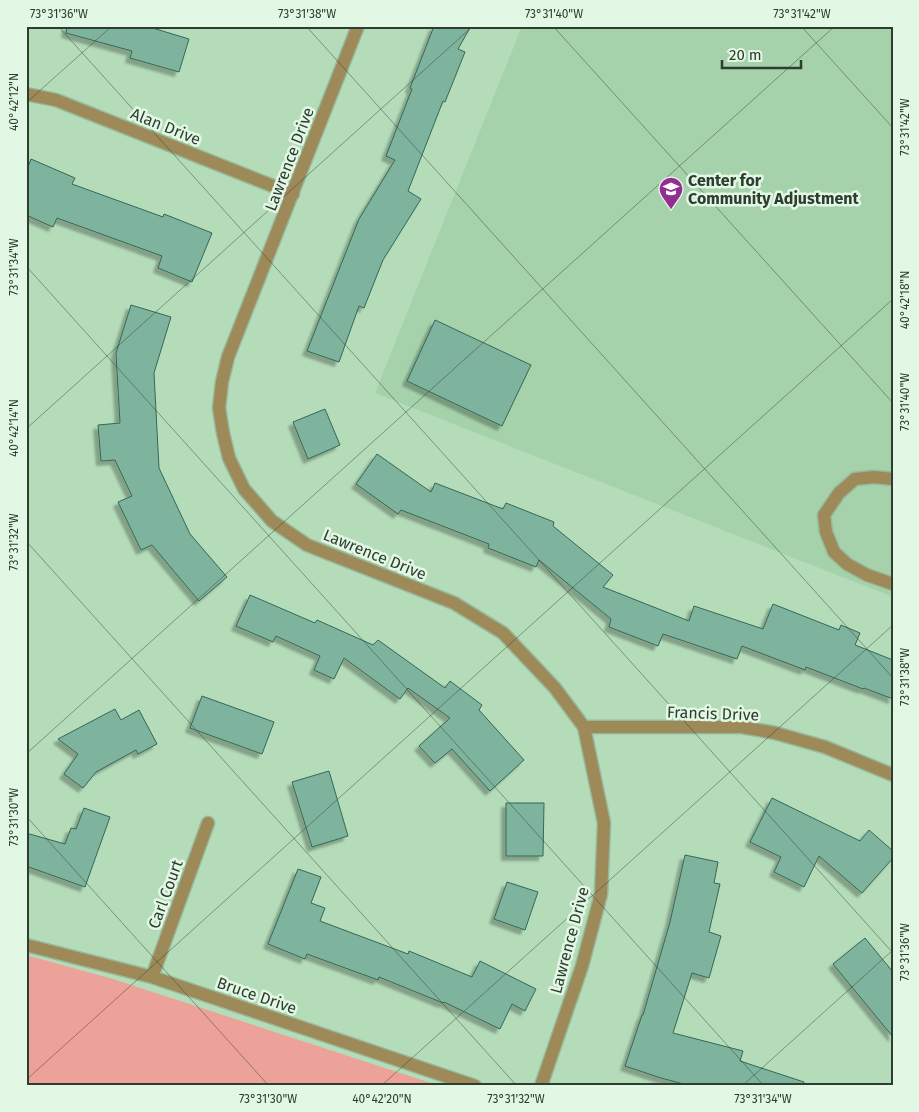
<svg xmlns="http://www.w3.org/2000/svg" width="919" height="1112" font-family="'Fira Sans',sans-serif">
<defs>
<filter id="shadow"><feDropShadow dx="-4.5" dy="4.5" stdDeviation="1" flood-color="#0004"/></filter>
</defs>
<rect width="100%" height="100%" fill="#b4dcb9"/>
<path fill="#a5d2aa" d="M 522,26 L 893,26 L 893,597 L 375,393 Z"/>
<path fill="#eca298" d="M 26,955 L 113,979 L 440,1086 L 26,1086 Z"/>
<path fill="#7eb39e" stroke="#356855" filter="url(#shadow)" d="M 67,26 L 146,26 L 189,39 L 179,72 L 130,58 L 132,51 L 66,33 Z
M 434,26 L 471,26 L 458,49 L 465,52 L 445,102 L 443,101 L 408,191 L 421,199 L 383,260 L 364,308 L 359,306 L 339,362 L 307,351 L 359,219 L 395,160 L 386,156 L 412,89 L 410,88 Z
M 31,159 L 75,178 L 72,184 L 163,217 L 164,214 L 212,233 L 192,282 L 158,268 L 162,256 L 57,218 L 53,227 L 26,215 L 26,172 Z
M 131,305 L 171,317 L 154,373 L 159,468 L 190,534 L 227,577 L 199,601 L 152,545 L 141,550 L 118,502 L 132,496 L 115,460 L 101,461 L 98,425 L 120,423 L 116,353 Z
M 435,320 L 531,365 L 502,426 L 407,381 Z
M 325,409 L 340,445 L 308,459 L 293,422 Z
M 377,454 L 431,492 L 435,483 L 503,509 L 506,503 L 554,522 L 553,526 L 613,575 L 603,587 L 689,621 L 694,606 L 763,629 L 773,604 L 839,630 L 841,625 L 860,633 L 855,645 L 893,660 L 893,699 L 864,688 L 863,689 L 806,667 L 805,670 L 742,646 L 737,659 L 663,634 L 658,646 L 609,627 L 611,619 L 539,560 L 536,567 L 488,548 L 489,544 L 401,510 L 398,514 L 356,484 Z
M 250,595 L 315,623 L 317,620 L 373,645 L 378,640 L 445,688 L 450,681 L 482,705 L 479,710 L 524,760 L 490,791 L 452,749 L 435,763 L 419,746 L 450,718 L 408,688 L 400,699 L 344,658 L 334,679 L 314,670 L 320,656 L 276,636 L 273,642 L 236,626 Z
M 202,696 L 274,722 L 262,754 L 190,728 Z
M 115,709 L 121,720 L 139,710 L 157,744 L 138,754 L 136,750 L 96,772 L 83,788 L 64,774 L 78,754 L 58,739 Z
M 329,771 L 348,836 L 312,847 L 292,782 Z
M 772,798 L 860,841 L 869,830 L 893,851 L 893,858 L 862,893 L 819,856 L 804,887 L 774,872 L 781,857 L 750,842 Z
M 506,803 L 544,803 L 543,856 L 506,856 Z
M 84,808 L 110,817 L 85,887 L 26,866 L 26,833 L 65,844 L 71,828 L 76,829 Z
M 685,855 L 718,862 L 714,883 L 720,884 L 709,932 L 721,936 L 709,978 L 692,973 L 673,1033 L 743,1051 L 740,1061 L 804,1082 L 803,1086 L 691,1086 L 661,1078 L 625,1066 L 642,1015 L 643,1015 L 670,922 Z
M 298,869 L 321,877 L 311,903 L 325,908 L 320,921 L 408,954 L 409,951 L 472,977 L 480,961 L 536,989 L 525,1011 L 512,1004 L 500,1029 L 444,1002 L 443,1003 L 379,977 L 378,980 L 307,954 L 305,959 L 268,944 Z
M 507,882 L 538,892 L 525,930 L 494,919 Z
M 865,938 L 893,972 L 893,1037 L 833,964 Z"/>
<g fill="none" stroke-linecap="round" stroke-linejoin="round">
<defs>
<path id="minor" d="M 358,26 L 228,357 L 222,382 L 219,408 L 223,433 L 229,458 L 244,489 L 272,521 L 307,545 L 454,603 L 503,633 L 555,688 L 584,727 L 604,823 L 601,894 L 582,966 L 541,1086
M 26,94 L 56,100 L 293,194
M 893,479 L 874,477 L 855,479 L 839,493 L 824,515 L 826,532 L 834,552 L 847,564 L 867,575 L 893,584
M 584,727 L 742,727 L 775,733 L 825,747 L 893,775
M 26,945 L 152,977 L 475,1086
M 152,977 L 208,823"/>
</defs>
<use href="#minor" stroke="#96b99b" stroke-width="15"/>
<use href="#minor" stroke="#9e8958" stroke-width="12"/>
</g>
<path fill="none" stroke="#2d3d2f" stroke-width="1" stroke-opacity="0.45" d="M 58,26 L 893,953M 306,26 L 893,678M 553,26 L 893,403M 801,26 L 893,128M 26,103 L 112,26M 26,266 L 764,1086M 26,429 L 473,26M 26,541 L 517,1086M 26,754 L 835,26M 26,816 L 269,1086M 26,1080 L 893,299M 381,1086 L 893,625M 742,1086 L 893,950"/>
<defs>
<symbol id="school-pin" viewBox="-11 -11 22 30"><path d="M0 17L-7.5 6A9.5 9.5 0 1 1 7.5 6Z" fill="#932d92" stroke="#e3f7e5"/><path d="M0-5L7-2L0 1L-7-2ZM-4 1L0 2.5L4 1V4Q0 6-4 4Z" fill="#fff"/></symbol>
</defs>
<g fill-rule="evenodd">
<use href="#school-pin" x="657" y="175" width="28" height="38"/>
</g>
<g text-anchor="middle" stroke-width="5" stroke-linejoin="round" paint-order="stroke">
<g font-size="16" fill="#2d3d2f" stroke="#e3f7e5">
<text transform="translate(166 126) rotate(22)" y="6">Alan Drive</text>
<text transform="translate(289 159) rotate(-69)" y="6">Lawrence Drive</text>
<text transform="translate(375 554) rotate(22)" y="6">Lawrence Drive</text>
<text transform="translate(713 713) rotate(2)" y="6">Francis Drive</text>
<text transform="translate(165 894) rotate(-70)" y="6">Carl Court</text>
<text transform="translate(569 940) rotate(-75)" y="6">Lawrence Drive</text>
<text transform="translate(257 995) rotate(19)" y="6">Bruce Drive</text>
</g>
<g font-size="16" font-weight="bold" fill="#2d3d2f" stroke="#e3f7e5" text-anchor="start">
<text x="688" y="186">Center for<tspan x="688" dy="18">Community Adjustment</tspan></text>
</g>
</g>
<rect width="919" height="1112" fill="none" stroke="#e3f7e5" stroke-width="55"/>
<path d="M722 60v8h79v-8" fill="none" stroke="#2d3d2f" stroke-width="2.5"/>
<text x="729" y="60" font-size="15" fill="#2d3d2f" stroke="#e3f7e5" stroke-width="4" paint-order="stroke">20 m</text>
<rect x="28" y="28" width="864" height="1056" fill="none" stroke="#2d3d2f" stroke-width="2"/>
<g font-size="12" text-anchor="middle" fill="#2d3d2f">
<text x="59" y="18">73°31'36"W</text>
<text x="307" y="18">73°31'38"W</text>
<text x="554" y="18">73°31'40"W</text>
<text x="802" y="18">73°31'42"W</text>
<text transform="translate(14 102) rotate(-90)" y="4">40°42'12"N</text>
<text transform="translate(905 127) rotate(-90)" y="4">73°31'42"W</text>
<text transform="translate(14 267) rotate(-90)" y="4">73°31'34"W</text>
<text transform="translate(905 300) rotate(-90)" y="4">40°42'18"N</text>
<text transform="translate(905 402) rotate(-90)" y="4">73°31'40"W</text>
<text transform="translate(14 428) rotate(-90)" y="4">40°42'14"N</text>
<text transform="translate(14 542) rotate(-90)" y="4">73°31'32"W</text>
<text transform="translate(905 677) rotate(-90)" y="4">73°31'38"W</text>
<text transform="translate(14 817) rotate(-90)" y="4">73°31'30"W</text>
<text transform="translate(905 952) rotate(-90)" y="4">73°31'36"W</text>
<text x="268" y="1103">73°31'30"W</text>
<text x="382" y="1103">40°42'20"N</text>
<text x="516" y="1103">73°31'32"W</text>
<text x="763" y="1103">73°31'34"W</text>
</g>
</svg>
